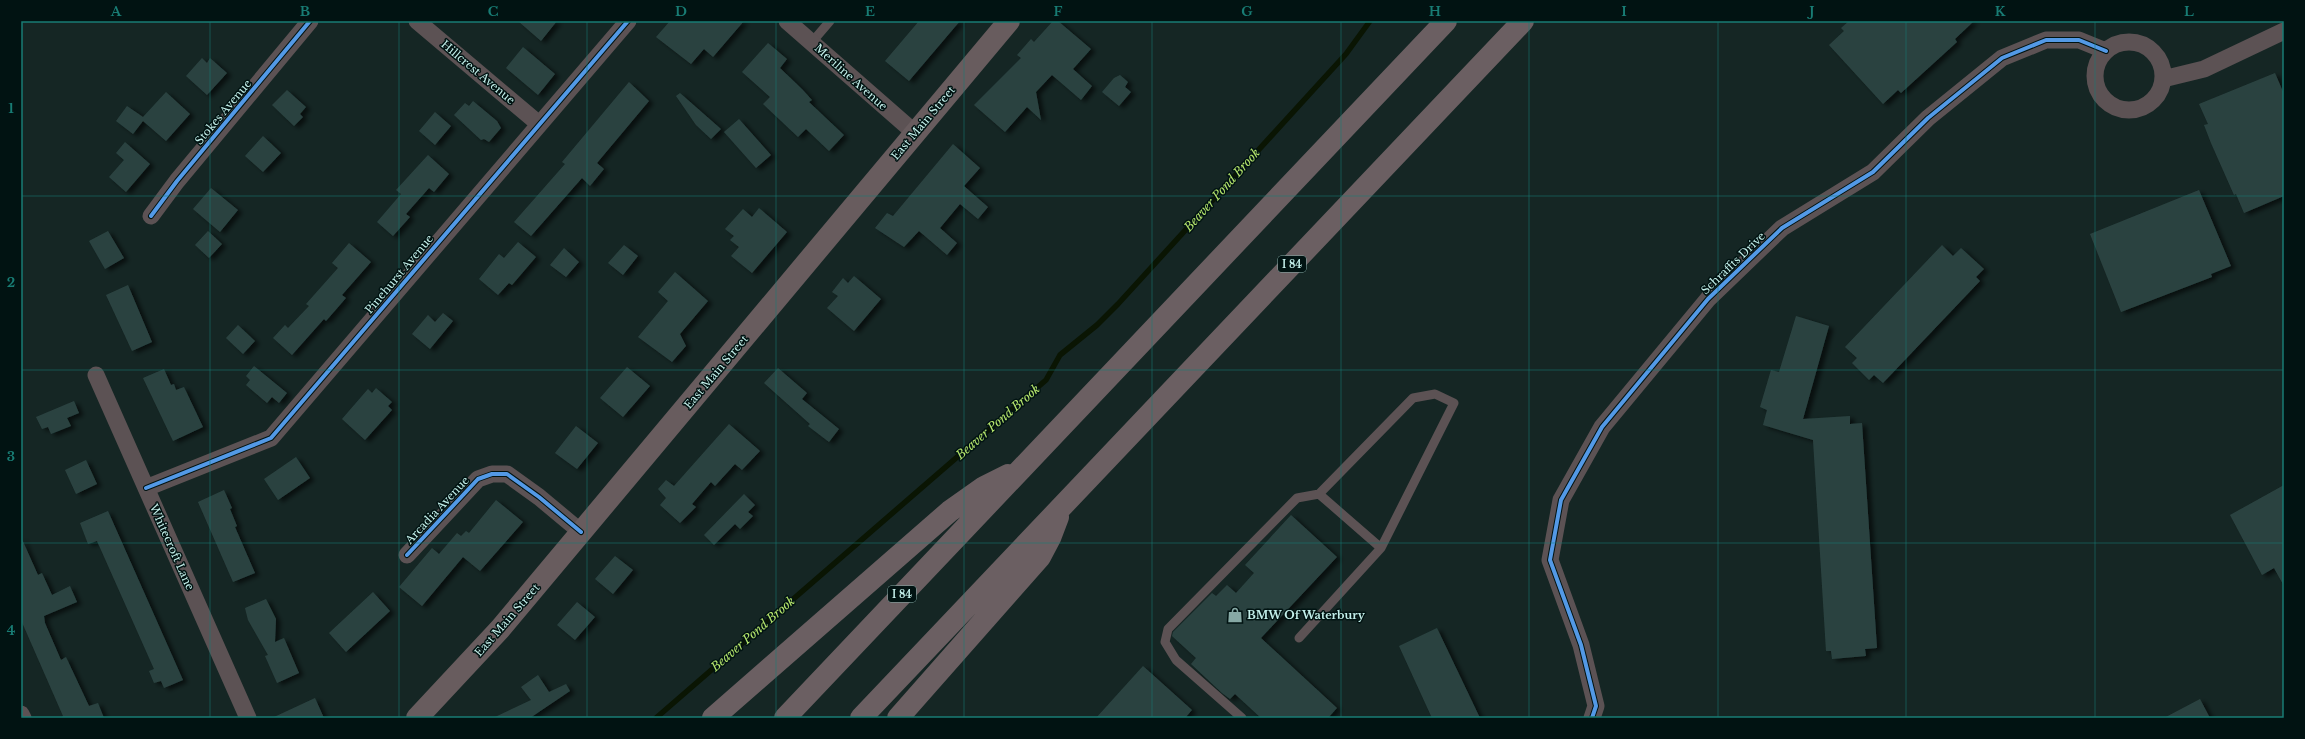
<svg xmlns="http://www.w3.org/2000/svg" width="2305" height="739" font-family="'Libre Baskerville',serif">
<defs>
<filter id="shadow"><feDropShadow dx="4.5" dy="2.5" stdDeviation="2" flood-color="#0009"/></filter>
</defs>
<rect width="100%" height="100%" fill="#152624"/>
<g fill="none" stroke-linecap="round" stroke-linejoin="round">
<path stroke="#0a1503" stroke-width="5.5" d="M 656,718 L 1046,380 L 1060,355 L 1097,325 L 1118,304 L 1346,54 L 1370,21"/>
</g>
<path fill="#2b4341" filter="url(#shadow)" d="M 518,21 L 557,21 L 541,41 Z
M 670,21 L 744,21 L 713,57 L 704,49 L 691,64 L 656,37 Z
M 919,21 L 960,21 L 909,81 L 885,61 Z
M 1053,21 L 1058,21 L 1091,49 L 1073,69 L 1092,86 L 1081,100 L 1052,75 L 1036,92 L 1041,120 L 1027,107 L 1005,132 L 974,105 L 1021,58 L 1017,55 L 1031,39 L 1034,42 Z
M 1849,21 L 1974,21 L 1955,39 L 1957,42 L 1901,93 L 1898,90 L 1883,104 L 1829,45 L 1844,31 L 1841,28 Z
M 768,43 L 787,59 L 780,68 L 802,89 L 812,100 L 809,102 L 844,135 L 829,151 L 806,129 L 798,137 L 763,104 L 770,97 L 742,72 Z
M 523,47 L 555,74 L 538,95 L 506,68 Z
M 202,58 L 207,63 L 210,58 L 227,73 L 207,95 L 186,76 Z
M 2275,73 L 2284,94 L 2284,196 L 2244,213 L 2236,194 L 2234,195 L 2211,143 L 2204,125 L 2208,124 L 2199,104 Z
M 1120,75 L 1128,82 L 1125,87 L 1131,92 L 1119,106 L 1102,92 L 1114,78 Z
M 629,82 L 649,101 L 597,163 L 604,169 L 590,186 L 582,178 L 531,236 L 514,222 L 565,164 L 562,162 Z
M 287,90 L 306,107 L 300,114 L 303,117 L 294,126 L 272,105 Z
M 166,92 L 190,114 L 166,141 L 143,121 L 133,134 L 116,121 L 127,106 L 143,117 Z
M 680,93 L 721,129 L 711,139 L 696,125 L 676,96 Z
M 473,101 L 497,121 L 501,128 L 489,142 L 484,139 L 481,140 L 454,115 L 465,103 L 469,106 Z
M 435,112 L 451,126 L 435,145 L 419,131 Z
M 739,119 L 771,155 L 756,168 L 724,132 Z
M 263,136 L 281,153 L 263,172 L 245,156 Z
M 125,142 L 150,164 L 126,192 L 109,177 L 124,160 L 116,153 Z
M 953,144 L 980,168 L 964,186 L 988,207 L 978,219 L 960,204 L 940,228 L 957,243 L 947,255 L 919,231 L 904,247 L 875,228 L 887,213 L 893,216 Z
M 428,155 L 449,174 L 434,192 L 429,188 L 406,214 L 410,217 L 393,236 L 377,222 L 401,194 L 396,190 Z
M 211,188 L 238,210 L 220,232 L 193,209 Z
M 2199,190 L 2231,266 L 2211,274 L 2212,277 L 2121,312 L 2090,234 Z
M 759,208 L 787,232 L 752,273 L 731,256 L 739,247 L 730,240 L 734,236 L 725,229 L 743,209 L 752,217 Z
M 108,231 L 124,258 L 105,269 L 89,241 Z
M 208,231 L 222,244 L 209,258 L 195,245 Z
M 518,242 L 536,257 L 512,285 L 509,283 L 498,295 L 479,279 L 499,254 L 504,258 Z
M 349,243 L 371,262 L 342,295 L 346,298 L 326,321 L 324,319 L 292,355 L 273,338 L 285,325 L 288,328 L 309,306 L 306,304 L 338,268 L 332,263 Z
M 624,245 L 638,256 L 623,275 L 608,263 Z
M 1942,245 L 1953,256 L 1961,248 L 1984,269 L 1976,277 L 1980,281 L 1883,383 L 1874,375 L 1869,380 L 1852,363 L 1857,358 L 1845,347 Z
M 564,248 L 579,262 L 566,277 L 550,265 Z
M 675,272 L 708,301 L 680,334 L 686,346 L 672,362 L 638,337 L 668,301 L 658,292 Z
M 854,276 L 881,299 L 854,331 L 827,308 L 838,296 L 832,292 L 843,278 L 848,283 Z
M 128,285 L 152,342 L 132,351 L 106,295 Z
M 443,313 L 453,321 L 430,349 L 412,334 L 428,315 L 435,322 Z
M 1796,316 L 1829,326 L 1803,419 L 1850,416 L 1850,424 L 1862,423 L 1877,648 L 1865,649 L 1866,656 L 1832,659 L 1831,651 L 1826,651 L 1813,440 L 1763,425 L 1767,410 L 1760,407 L 1771,370 L 1779,372 Z
M 238,325 L 255,341 L 243,354 L 226,338 Z
M 254,366 L 287,393 L 279,403 L 272,397 L 267,403 L 246,385 L 250,380 L 246,376 Z
M 627,367 L 650,386 L 623,417 L 600,398 Z
M 778,368 L 807,393 L 802,399 L 839,429 L 829,442 L 808,426 L 810,424 L 764,383 Z
M 164,369 L 171,385 L 174,384 L 176,390 L 184,387 L 203,427 L 173,441 L 143,378 Z
M 376,388 L 392,402 L 388,406 L 392,410 L 365,440 L 342,419 L 368,389 L 372,393 Z
M 74,401 L 79,413 L 67,418 L 71,426 L 51,434 L 48,427 L 42,429 L 36,417 Z
M 729,424 L 760,451 L 742,470 L 735,464 L 715,486 L 711,482 L 692,504 L 696,507 L 680,523 L 660,505 L 666,498 L 658,489 L 666,480 L 674,486 Z
M 576,426 L 598,443 L 577,469 L 555,453 Z
M 296,457 L 310,478 L 278,500 L 264,479 Z
M 86,460 L 97,484 L 76,494 L 65,470 Z
M 2284,485 L 2284,586 L 2274,568 L 2262,575 L 2230,515 Z
M 224,490 L 232,508 L 230,509 L 237,526 L 235,527 L 255,573 L 233,582 L 198,502 Z
M 744,494 L 755,505 L 748,512 L 753,516 L 740,529 L 735,524 L 714,545 L 704,535 Z
M 496,500 L 523,522 L 480,571 L 463,557 L 422,606 L 399,587 L 432,548 L 439,554 L 457,533 L 461,536 L 466,531 L 469,533 Z
M 108,511 L 183,680 L 164,688 L 161,681 L 154,683 L 149,671 L 154,669 L 97,541 L 88,544 L 80,523 Z
M 1291,515 L 1337,557 L 1261,638 L 1337,708 L 1328,718 L 1261,718 L 1235,694 L 1230,699 L 1222,693 L 1191,664 L 1196,658 L 1172,636 L 1173,632 L 1212,593 L 1216,596 L 1227,585 L 1236,593 L 1254,573 L 1245,565 Z
M 21,537 L 38,575 L 42,573 L 52,595 L 70,586 L 77,602 L 44,616 L 45,623 L 61,660 L 66,657 L 89,706 L 98,703 L 104,718 L 61,718 L 63,716 L 21,620 Z
M 615,556 L 633,570 L 613,594 L 595,579 Z
M 373,592 L 390,611 L 346,652 L 329,633 Z
M 266,599 L 276,619 L 275,642 L 284,638 L 299,673 L 277,683 L 265,656 L 268,655 L 248,620 L 245,608 Z
M 577,602 L 595,617 L 575,640 L 557,625 Z
M 1437,628 L 1480,718 L 1432,718 L 1399,646 Z
M 1143,666 L 1192,710 L 1185,718 L 1096,718 Z
M 538,675 L 549,692 L 566,684 L 570,691 L 530,718 L 493,718 L 531,700 L 521,687 Z
M 315,698 L 324,718 L 272,718 Z
M 2200,699 L 2210,718 L 2164,718 Z"/>
<g fill="none" stroke-linecap="round" stroke-linejoin="round">
<path stroke="#5c5254" stroke-width="9" d="M 812,42 L 830,21
M 1299,638 L 1381,548 L 1319,494 L 1413,398 L 1435,394 L 1454,403 L 1381,548
M 1242,718 L 1176,660 L 1165,642 L 1168,629 L 1297,498 L 1319,494"/>
<path stroke="#5c5254" stroke-width="17" d="M 417,21 L 539,124
M 787,21 L 915,133
M2095 76a34 34 0 1 1 68 0a34 34 0 1 1-68 0Z
M 2163,79 L 2204,69 L 2284,31
M 151,216 L 177,181 L 310,21
M 96,375 L 248,718
M 146,488 L 271,438 L 628,21
M 407,555 L 478,479 L 492,474 L 507,474 L 539,497 L 581,532
M 21,714 L 23,718
M 1592,718 L 1596,706 L 1581,645 L 1550,560 L 1561,500 L 1602,427 L 1708,299 L 1782,228 L 1873,172 L 1928,118 L 2002,58 L 2046,40 L 2079,40 L 2106,51"/>
<path stroke="#685c5e" stroke-width="22" d="M 417,718 L 500,629 L 1009,21"/>
<path stroke="#6b5f62" stroke-width="22" d="M 713,718 L 950,511 L 984,487 L 1008,475
M 785,718 L 1446,21
M 861,718 L 1523,21
M 898,718 L 1040,557 L 1050,538 L 1058,517"/>
<defs>
<path id="cycleway" d="M 151,216 L 177,181 L 310,21
M 146,488 L 271,438 L 628,21
M 407,555 L 478,479 L 492,474 L 507,474 L 539,497 L 581,532
M 1592,718 L 1596,706 L 1581,645 L 1550,560 L 1561,500 L 1602,427 L 1708,299 L 1782,228 L 1873,172 L 1928,118 L 2002,58 L 2046,40 L 2079,40 L 2106,51"/>
</defs>
<use href="#cycleway" stroke="#011312" stroke-width="6"/>
<use href="#cycleway" stroke="#5399e6" stroke-width="4"/>
</g>
<path fill="none" stroke="#187c74" stroke-width="1" stroke-opacity="0.55" d="M 210,21 L 210,718M 399,21 L 399,718M 587,21 L 587,718M 776,21 L 776,718M 964,21 L 964,718M 1152,21 L 1152,718M 1341,21 L 1341,718M 1529,21 L 1529,718M 1718,21 L 1718,718M 1906,21 L 1906,718M 2095,21 L 2095,718M 21,196 L 2284,196M 21,370 L 2284,370M 21,543 L 2284,543"/>
<defs>
<symbol id="shop-bare" viewBox="-9 -9 18 18"><path d="M-5-2.5h2.3a2.7 3.5 0 0 1 5.4 0H5L5.5 6h-11ZM-1.5-2.5h3a1.5 2.3 0 0 0-3 0Z" fill="#87a9a5" stroke="#011312" stroke-width="2.5" paint-order="stroke"/></symbol>
</defs>
<g fill-rule="evenodd">
<use href="#shop-bare" x="1224" y="604" width="22" height="22"/>
</g>
<g text-anchor="middle" stroke-width="3" stroke-linejoin="round" paint-order="stroke">
<g fill="#011312" stroke="#8aaeaa" stroke-width="1">
<rect x="1278" y="256" width="28" height="16" rx="3"/>
<rect x="888" y="586" width="28" height="16" rx="3"/>
</g>
<g font-size="10" font-weight="bold" fill="#c4f0eb">
<text x="1292" y="268">I 84</text>
<text x="902" y="598">I 84</text>
</g>
<g font-size="11" fill="#c4f0eb" stroke="#011312">
<text transform="translate(478 72) rotate(40)" y="4">Hillcrest Avenue</text>
<text transform="translate(851 77) rotate(42)" y="4">Meriline Avenue</text>
<text transform="translate(223 112) rotate(-50)" y="4">Stokes Avenue</text>
<text transform="translate(923 123) rotate(-50)" y="4">East Main Street</text>
<text transform="translate(1733 263) rotate(-44)" y="4">Schraffts Drive</text>
<text transform="translate(399 274) rotate(-50)" y="4">Pinehurst Avenue</text>
<text transform="translate(716 372) rotate(-50)" y="4">East Main Street</text>
<text transform="translate(437 510) rotate(-47)" y="4">Arcadia Avenue</text>
<text transform="translate(172 547) rotate(66)" y="4">Whitecroft Lane</text>
<text transform="translate(507 620) rotate(-49)" y="4">East Main Street</text>
</g>
<g font-size="11" font-weight="bold" fill="#c4f0eb" stroke="#011312" text-anchor="start">
<text x="1247" y="619">BMW Of Waterbury</text>
</g>
<g font-size="12" font-style="italic" fill="#b6e66d" stroke="#011312">
<text transform="translate(1222 190) rotate(-48)" y="4">Beaver Pond Brook</text>
<text transform="translate(998 422) rotate(-41)" y="4">Beaver Pond Brook</text>
<text transform="translate(753 634) rotate(-41)" y="4">Beaver Pond Brook</text>
</g>
</g>
<rect width="2305" height="739" fill="none" stroke="#011312" stroke-width="44"/>
<rect x="22" y="22" width="2261" height="695" fill="none" stroke="#187c74" stroke-width="1.5"/>
<g font-size="13" text-anchor="middle" font-weight="bold" fill="#187c74">
<text x="116" y="16">A</text>
<text x="305" y="16">B</text>
<text x="493" y="16">C</text>
<text x="681" y="16">D</text>
<text x="870" y="16">E</text>
<text x="1058" y="16">F</text>
<text x="1247" y="16">G</text>
<text x="1435" y="16">H</text>
<text x="1624" y="16">I</text>
<text x="1812" y="16">J</text>
<text x="2000" y="16">K</text>
<text x="2189" y="16">L</text>
<text x="11" y="113">1</text>
<text x="11" y="287">2</text>
<text x="11" y="461">3</text>
<text x="11" y="635">4</text>
</g>
</svg>
